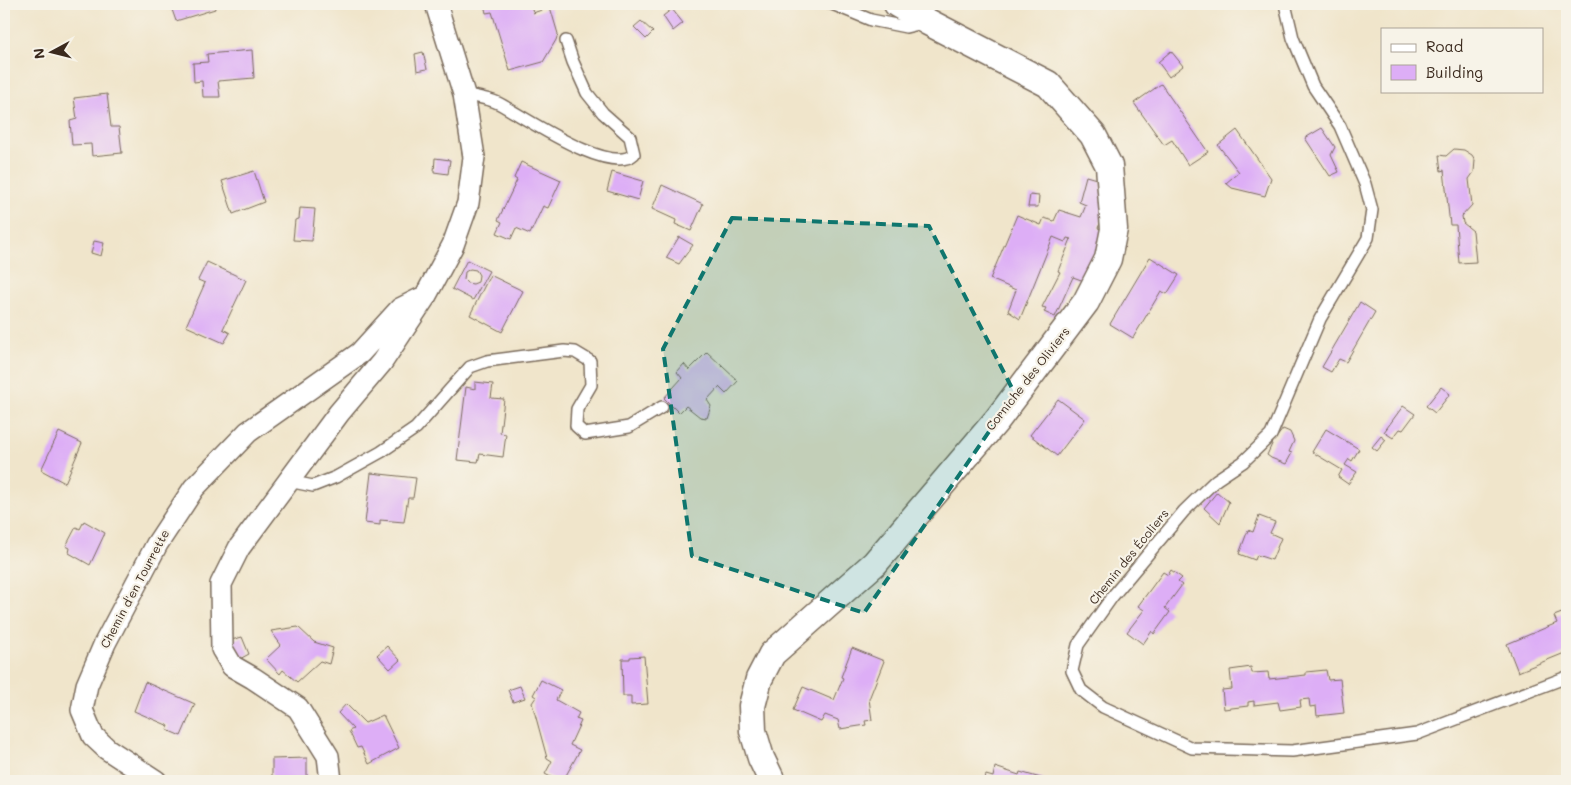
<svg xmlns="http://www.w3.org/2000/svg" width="1571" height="785" font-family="Mali,sans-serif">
<rect width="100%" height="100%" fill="#f7f3e8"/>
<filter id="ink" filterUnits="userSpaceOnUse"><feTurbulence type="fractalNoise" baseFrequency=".02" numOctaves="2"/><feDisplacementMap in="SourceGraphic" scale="10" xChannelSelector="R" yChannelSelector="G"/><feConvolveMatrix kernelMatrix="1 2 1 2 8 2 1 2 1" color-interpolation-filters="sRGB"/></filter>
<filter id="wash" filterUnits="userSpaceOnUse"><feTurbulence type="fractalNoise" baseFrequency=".0096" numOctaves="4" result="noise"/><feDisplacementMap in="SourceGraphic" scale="20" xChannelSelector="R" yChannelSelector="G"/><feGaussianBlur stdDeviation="1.12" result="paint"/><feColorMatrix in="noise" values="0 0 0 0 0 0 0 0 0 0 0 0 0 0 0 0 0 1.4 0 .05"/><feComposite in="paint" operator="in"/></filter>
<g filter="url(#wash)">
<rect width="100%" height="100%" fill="#f0e5cb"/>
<g id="blocks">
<path fill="#ddaef6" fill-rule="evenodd" d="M 170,4 L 214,4 L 215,9 L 176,21 Z
M 484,4 L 531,4 L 533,13 L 550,7 L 558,34 L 556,40 L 543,62 L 510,71 L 492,12 L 486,13 Z
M 672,9 L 683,23 L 673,31 L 663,16 Z
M 641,21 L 653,32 L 646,39 L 634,27 Z
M 252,50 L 254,78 L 218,81 L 220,97 L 203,97 L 202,81 L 194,82 L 193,63 L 208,62 L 207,54 Z
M 1171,51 L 1183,66 L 1169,77 L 1158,62 Z
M 423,52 L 427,69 L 417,71 L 415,54 Z
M 1161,84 L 1208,152 L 1188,165 L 1172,140 L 1164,145 L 1134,103 Z
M 107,94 L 111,127 L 119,127 L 122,153 L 92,156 L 91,144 L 72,145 L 70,121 L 77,119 L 74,98 Z
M 1322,128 L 1335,147 L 1331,155 L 1339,172 L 1330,176 L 1305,138 Z
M 1237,130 L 1271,178 L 1265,196 L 1232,188 L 1226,183 L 1239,172 L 1218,145 Z
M 1454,149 L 1464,150 L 1472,155 L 1475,160 L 1474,172 L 1469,179 L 1472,205 L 1462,216 L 1463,223 L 1473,231 L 1476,262 L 1459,263 L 1456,225 L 1450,225 L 1444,170 L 1441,171 L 1439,155 L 1446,156 Z
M 435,158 L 450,160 L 448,174 L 434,172 Z
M 521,162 L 561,180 L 548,208 L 543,206 L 530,234 L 516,228 L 511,239 L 497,233 L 502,222 L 498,220 L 517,180 L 514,178 Z
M 254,171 L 264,202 L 233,214 L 222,181 Z
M 612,172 L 643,181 L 638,200 L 607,191 Z
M 1086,176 L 1100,180 L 1105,212 L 1098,228 L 1105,231 L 1084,281 L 1073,277 L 1055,317 L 1044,312 L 1046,308 L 1042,307 L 1060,272 L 1058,271 L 1071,239 L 1067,238 L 1065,242 L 1053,237 L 1020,319 L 1008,311 L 1016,290 L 990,279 L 1017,215 L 1041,225 L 1044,218 L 1054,221 L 1059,210 L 1081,217 L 1086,205 L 1079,202 Z
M 662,185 L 703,204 L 691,231 L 675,224 L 676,220 L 652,209 Z
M 1030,195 L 1039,196 L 1038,207 L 1028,207 Z
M 300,208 L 315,209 L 312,241 L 293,240 L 295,220 L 299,219 Z
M 679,237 L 693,245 L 679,264 L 666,258 Z
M 94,241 L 104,243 L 101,256 L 91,253 Z
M 1150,257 L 1179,275 L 1167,294 L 1161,291 L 1133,338 L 1110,324 Z
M 467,260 L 489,271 L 473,300 L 452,289 ZM 470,269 L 476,270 L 479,275 L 478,282 L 473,284 L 467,283 L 464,280 L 465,272 Z
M 207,262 L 246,280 L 223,329 L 230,333 L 224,343 L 186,326 L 205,283 L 198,280 Z
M 490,275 L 523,291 L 502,332 L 470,315 Z
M 1360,302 L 1375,312 L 1346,362 L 1339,359 L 1331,372 L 1322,367 Z
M 707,352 L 738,381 L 726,394 L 719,387 L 707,400 L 711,406 L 707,418 L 700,417 L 686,406 L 679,413 L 664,398 L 682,378 L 677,372 L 684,364 L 689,370 Z
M 475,382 L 493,384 L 491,398 L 504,399 L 500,433 L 506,434 L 503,457 L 480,454 L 478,462 L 457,460 L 466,387 L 475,389 Z
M 1441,387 L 1450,394 L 1435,413 L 1426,406 Z
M 1058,399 L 1085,419 L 1057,456 L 1030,435 Z
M 1403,406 L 1415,414 L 1403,430 L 1400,429 L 1393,438 L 1384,432 Z
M 1283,429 L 1290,432 L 1294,441 L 1289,452 L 1292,453 L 1286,464 L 1271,458 L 1267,455 L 1273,442 Z
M 1326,429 L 1359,449 L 1352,461 L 1349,459 L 1345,465 L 1357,472 L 1348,484 L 1338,477 L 1342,470 L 1312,452 Z
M 59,432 L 82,443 L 65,483 L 41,470 Z
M 1381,436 L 1386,440 L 1377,451 L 1372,447 Z
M 371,473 L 416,478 L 413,498 L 408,498 L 404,522 L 380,520 L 380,525 L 365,523 Z
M 1217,492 L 1229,502 L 1220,523 L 1204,508 Z
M 1259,516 L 1275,522 L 1270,533 L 1281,538 L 1272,560 L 1257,555 L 1255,560 L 1239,554 L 1248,530 L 1253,532 Z
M 84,521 L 105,533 L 90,565 L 69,553 L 70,548 L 66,546 L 76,527 L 80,529 Z
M 1171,570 L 1182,578 L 1178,582 L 1182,585 L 1165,608 L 1170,612 L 1154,634 L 1152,631 L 1143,644 L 1127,632 L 1144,610 L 1138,606 L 1163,572 L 1168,575 Z
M 1567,611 L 1567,652 L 1518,672 L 1507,644 L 1557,623 L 1554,616 Z
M 298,627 L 314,642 L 333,648 L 329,664 L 320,661 L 297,682 L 283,670 L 280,674 L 266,659 L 281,645 L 271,631 Z
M 242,637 L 249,654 L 236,661 L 228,641 Z
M 387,646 L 400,660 L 390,669 L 377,655 Z
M 852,648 L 884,661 L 869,699 L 872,720 L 865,721 L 866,725 L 840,729 L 838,720 L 825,715 L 821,722 L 793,710 L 803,687 L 834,700 L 843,678 L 841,677 Z
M 644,656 L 648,704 L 631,705 L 631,696 L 623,696 L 622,659 L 630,659 L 630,657 Z
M 1251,667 L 1252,673 L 1268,672 L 1269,679 L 1306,675 L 1306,672 L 1326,670 L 1328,680 L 1340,679 L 1344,713 L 1317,716 L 1316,706 L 1310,707 L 1309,699 L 1300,700 L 1301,707 L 1280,710 L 1278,702 L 1254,705 L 1254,701 L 1248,702 L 1248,706 L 1224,709 L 1222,690 L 1232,689 L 1230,670 Z
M 541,680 L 561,690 L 556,700 L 579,713 L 576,719 L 581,721 L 570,745 L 580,750 L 563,781 L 558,781 L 545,774 L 552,761 L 547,758 L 532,703 L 536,697 L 533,695 Z
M 145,682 L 195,704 L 181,736 L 167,730 L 169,726 L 134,711 Z
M 520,686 L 525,698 L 513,702 L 508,690 Z
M 346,704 L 365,723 L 383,715 L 399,748 L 369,764 L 361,747 L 357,748 L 349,731 L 353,729 L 338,713 Z
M 307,758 L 307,781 L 272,781 L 272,759 Z
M 995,767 L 1019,775 L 1020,772 L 1044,779 L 1043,781 L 984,781 L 986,775 L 993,777 Z"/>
</g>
</g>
<g filter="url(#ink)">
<use href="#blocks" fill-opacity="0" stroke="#7a6b5b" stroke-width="1"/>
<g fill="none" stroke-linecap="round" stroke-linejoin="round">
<defs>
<path id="service" d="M 832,4 L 871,20 L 906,27 L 923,23
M 1285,4 L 1293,38 L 1313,86 L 1340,126 L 1365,184 L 1372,210 L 1368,238 L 1320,319 L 1271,435 L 1243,462 L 1216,480 L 1184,511 L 1112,597 L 1078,645 L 1072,671 L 1081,690 L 1103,707 L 1192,748 L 1292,751 L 1417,734 L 1567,677
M 464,94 C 475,97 488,98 498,103 C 522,115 610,177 634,154 L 630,137 L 603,113 L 587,93 L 573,62 L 566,41
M 288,481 L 313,486 L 336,477 L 381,452 L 416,428 L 470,367 L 487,361 L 564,351 L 575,352 L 590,361 L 591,385 L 577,409 L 576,426 L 585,434 L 629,427 L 662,407"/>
<path id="minor" d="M 156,781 L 107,749 L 93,736 L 82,710 L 87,685 L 105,643 L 157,544 L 194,488 L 248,432 L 360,353 L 400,309 L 420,299
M 331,781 L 328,756 L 298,708 L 253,678 L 232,666 L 222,649 L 221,584 L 239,548 L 339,413 L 382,362 L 425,297 L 453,245 L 468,203 L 474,157 L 464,94 L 436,4"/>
<path id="tertiary" d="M 772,781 L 761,758 L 753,731 L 752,706 L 759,679 L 772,654 L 875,563 L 997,420 L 1086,302 L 1108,259 L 1114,229 L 1109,166 L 1093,135 L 1048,84 L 928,22 L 897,4"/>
</defs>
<use href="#service" stroke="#7a6b5b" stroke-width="14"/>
<use href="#minor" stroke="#7a6b5b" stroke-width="24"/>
<use href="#tertiary" stroke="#7a6b5b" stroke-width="29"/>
<use href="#service" stroke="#fff" stroke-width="11"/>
<use href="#minor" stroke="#fff" stroke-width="21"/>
<use href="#tertiary" stroke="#fff" stroke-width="26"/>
</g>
</g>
<path fill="#0f766e" fill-opacity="0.2" stroke="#0f766e" stroke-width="4" stroke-dasharray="10 6" stroke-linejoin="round" d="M 732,218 L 929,226 L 1015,394 L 864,613 L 692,556 L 663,349 Z"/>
<g text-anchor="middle" stroke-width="4.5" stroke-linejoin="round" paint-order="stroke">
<g font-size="12" fill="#3b2a1e" stroke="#f7f3e8">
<text transform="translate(1028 379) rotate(-52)" y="4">Corniche des Oliviers</text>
<text transform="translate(1129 557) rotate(-51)" y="4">Chemin des Écoliers</text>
<text transform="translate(135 589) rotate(-62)" y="4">Chemin d'en Tourrette</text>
</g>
</g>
<rect width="1571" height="785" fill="none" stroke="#f7f3e8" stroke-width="20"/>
<rect x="1381" y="28" width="162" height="65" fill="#f7f3e8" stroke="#aca397"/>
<rect x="1391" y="44" width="25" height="8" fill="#ffffff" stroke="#aca397"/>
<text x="1426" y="52" font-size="15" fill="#3b2a1e">Road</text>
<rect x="1391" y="65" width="25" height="15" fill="#ddaef6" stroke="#aca397"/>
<text x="1426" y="78" font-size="15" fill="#3b2a1e">Building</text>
<g transform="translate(52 52) rotate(263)" stroke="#f7f3e8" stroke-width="4" paint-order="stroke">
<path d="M0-4L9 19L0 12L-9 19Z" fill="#3b2a1e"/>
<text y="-8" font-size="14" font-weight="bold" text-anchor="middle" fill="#3b2a1e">N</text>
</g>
</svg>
